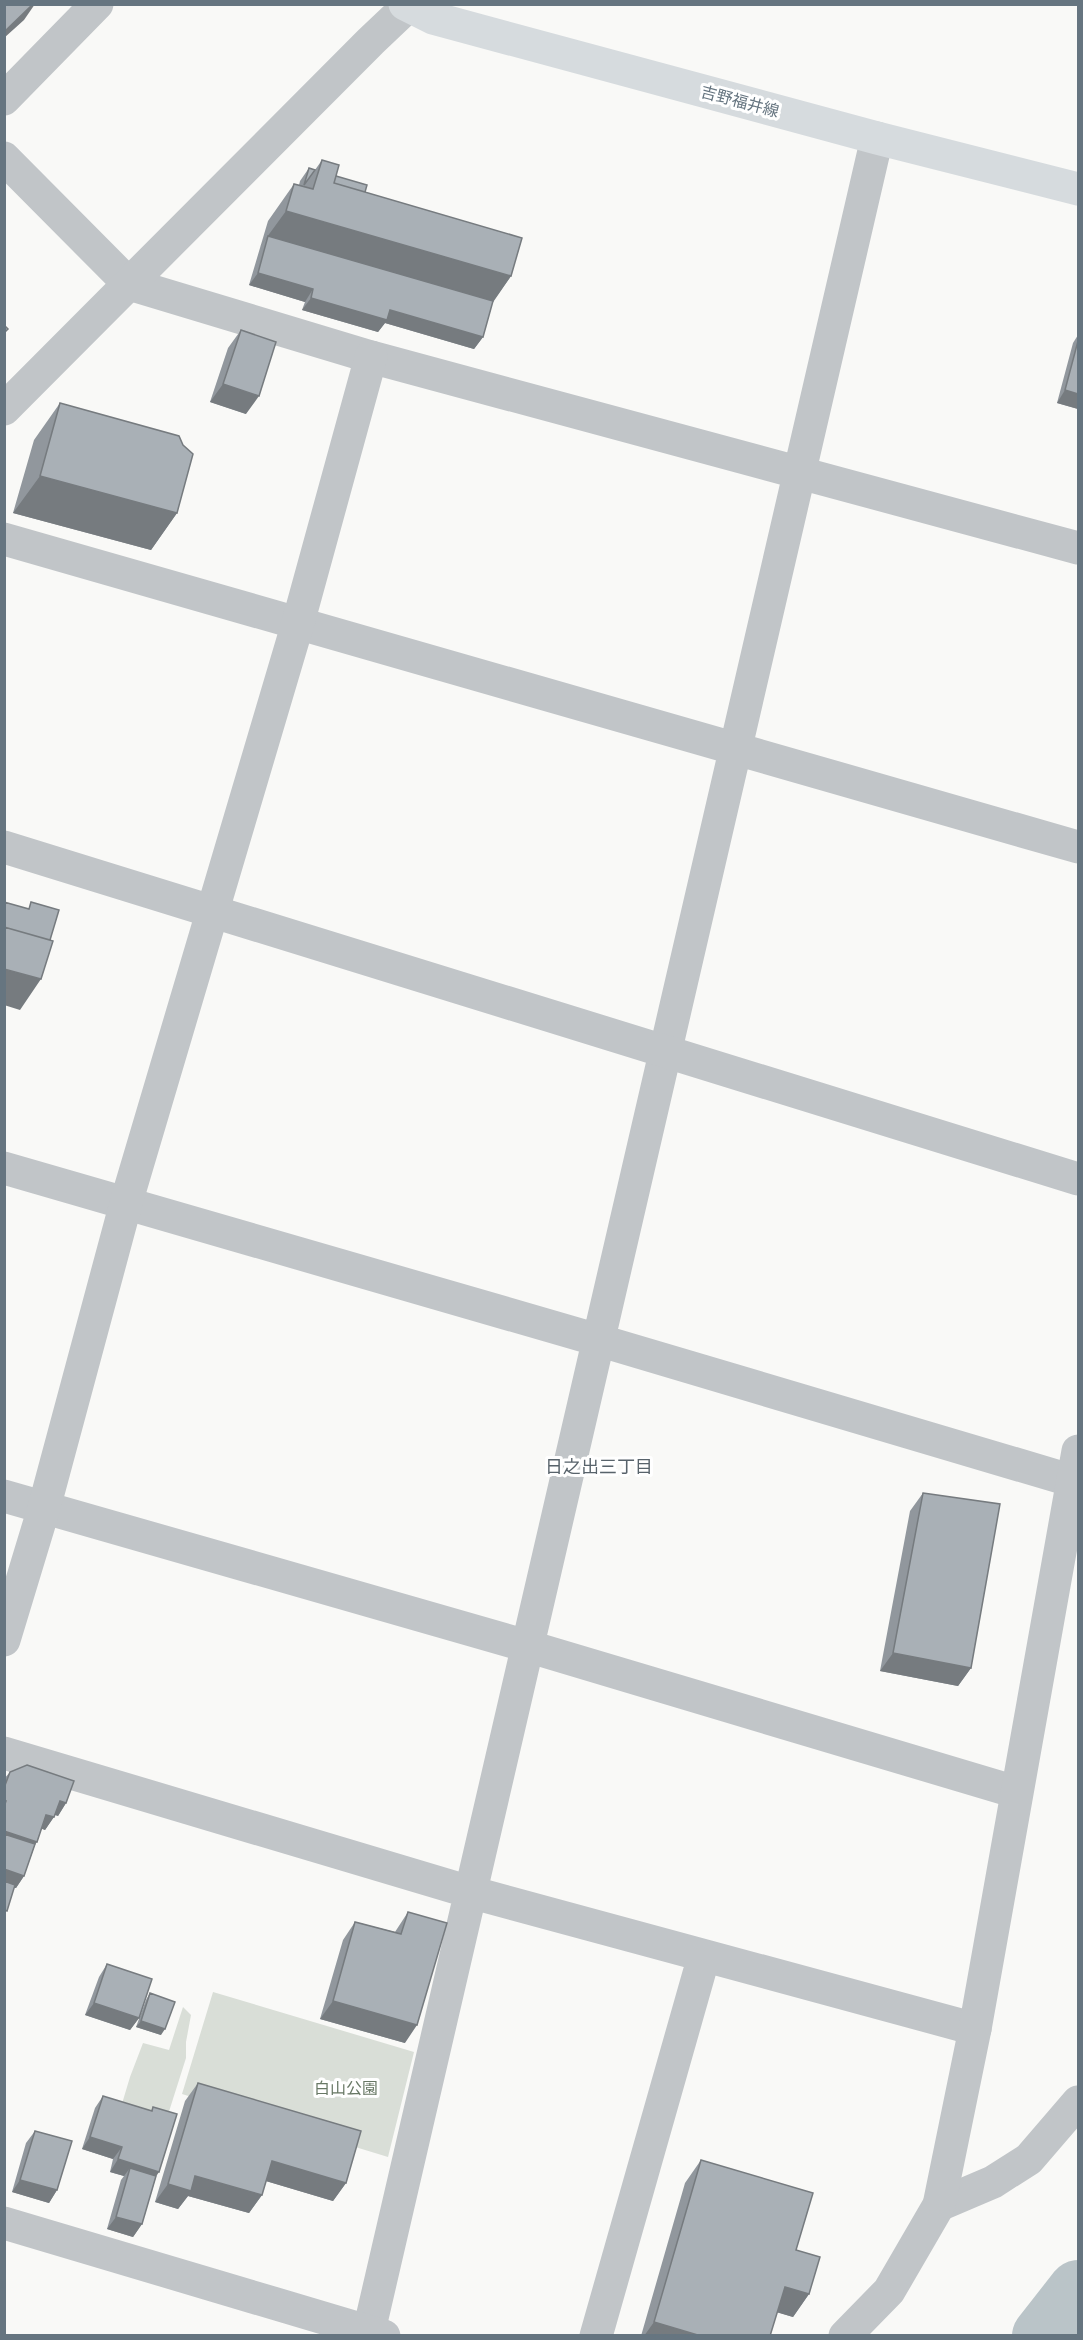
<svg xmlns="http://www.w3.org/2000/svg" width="1083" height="2340" font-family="'DejaVu Sans','Noto Sans JP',sans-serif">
<rect width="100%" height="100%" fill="#f9f9f7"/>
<path fill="#d9ded7" d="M 213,1992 L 414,2052 L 388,2157 L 182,2094 Z
M 183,2007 L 191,2015 L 186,2042 L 186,2058 L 166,2121 L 121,2107 L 130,2077 L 143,2043 L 169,2050 Z"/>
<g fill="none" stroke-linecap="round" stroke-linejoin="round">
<path stroke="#bac4c8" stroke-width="60" d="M 1042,2336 L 1078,2290"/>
<path stroke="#c1c5c8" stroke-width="33" d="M 4,99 L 97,4
M 4,158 L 129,284 L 371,357 L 1078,548
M 4,539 L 1078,847
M 4,1168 L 598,1340 L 1073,1481
M 4,1496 L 527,1646 L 1016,1792
M 4,1753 L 470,1892 L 975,2029
M 939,2205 L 993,2182 L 1029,2159 L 1078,2102
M 369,2331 L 877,138
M 596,2336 L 704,1956"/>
<path stroke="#c1c5c8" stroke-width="33" d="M 4,409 L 371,41 L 410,4
M 4,847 L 1078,1179
M 4,1640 L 44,1508 L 126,1203 L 298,623 L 371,357
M 4,2223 L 384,2336
M 845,2336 L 889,2291 L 939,2205 L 975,2029 L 1078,1451"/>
<path stroke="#d6dbde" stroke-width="33" d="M 405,4 L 433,18 L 877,138 L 1078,189"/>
</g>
<path fill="#91979d" d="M 322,160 L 336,176 L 511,276 L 493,301 L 483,337 L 474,349 L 385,323 L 378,332 L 302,310 L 305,302 L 249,285 L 268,221 L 294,184 L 299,185 L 300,181 L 309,168 L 315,170 Z
M 241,330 L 246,414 L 210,402 L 228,348 Z
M 1078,335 L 1078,409 L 1057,403 L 1073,343 Z
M 60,403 L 177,513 L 151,550 L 13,513 L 34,440 Z
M 923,1493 L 971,1668 L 958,1686 L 880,1671 L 910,1511 Z
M 10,1772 L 66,1803 L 58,1816 L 55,1815 L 45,1830 L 41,1828 L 24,1876 L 16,1888 L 14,1888 L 4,1914 L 4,1779 Z
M 408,1912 L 405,2043 L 320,2019 L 343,1940 L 355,1922 L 395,1932 Z
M 107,1964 L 139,2018 L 130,2030 L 85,2015 L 99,1977 Z
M 150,1993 L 161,2035 L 136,2027 L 146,2000 Z
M 198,2083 L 346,2183 L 333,2201 L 266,2181 L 262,2195 L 249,2213 L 188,2196 L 178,2209 L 155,2202 L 185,2101 Z
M 103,2096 L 151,2111 L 153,2107 L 156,2177 L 142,2224 L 133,2237 L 107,2229 L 121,2180 L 124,2176 L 110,2172 L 113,2159 L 82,2149 L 95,2108 Z
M 35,2131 L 57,2190 L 49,2203 L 12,2192 L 26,2143 Z
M 701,2160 L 796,2250 L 809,2294 L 793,2317 L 777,2312 L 770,2336 L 641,2336 L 685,2183 Z"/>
<path fill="#767b7f" d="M 33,4 L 35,4 L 24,20 L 4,38 L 4,32 Z
M 286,211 L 511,276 L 485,314 L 268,236 L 259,248 Z
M 258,273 L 313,289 L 305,302 L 249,285 Z
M 311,298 L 390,310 L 483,337 L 474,349 L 385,323 L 378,332 L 302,310 Z
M 223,384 L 259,396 L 246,414 L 210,402 Z
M 1065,390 L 1078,394 L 1078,409 L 1057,403 Z
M 40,476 L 177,513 L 151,550 L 13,513 Z
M 4,969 L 41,979 L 20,1010 L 4,1005 Z
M 893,1653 L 971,1668 L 958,1686 L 880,1671 Z
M 60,1801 L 66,1803 L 58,1816 L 51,1813 Z
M 46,1815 L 54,1817 L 45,1830 L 37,1827 Z
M 4,1831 L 37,1842 L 28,1854 L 4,1846 Z
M 4,1869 L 24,1876 L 16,1888 L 4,1885 Z
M 333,2001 L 417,2025 L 405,2043 L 320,2019 Z
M 94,2003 L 139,2018 L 130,2030 L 85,2015 Z
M 141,2021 L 165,2029 L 161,2035 L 136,2027 Z
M 90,2137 L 122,2147 L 113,2159 L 82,2149 Z
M 118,2159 L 159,2172 L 151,2184 L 130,2168 L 124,2176 L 110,2172 Z
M 272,2161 L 346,2183 L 333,2201 L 259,2179 Z
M 195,2176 L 262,2195 L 249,2213 L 188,2196 L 178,2209 L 155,2202 L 168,2184 Z
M 20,2180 L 57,2190 L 49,2203 L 12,2192 Z
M 116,2217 L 142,2224 L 133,2237 L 107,2229 Z
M 785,2287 L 809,2294 L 793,2317 L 769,2310 Z
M 654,2322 L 701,2336 L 644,2336 Z"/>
<path fill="#a9b0b6" stroke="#767b7f" stroke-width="1.5" d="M 4,4 L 33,4 L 4,32 Z
M 322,160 L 339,165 L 334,183 L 522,238 L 511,276 L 286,211 L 294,184 L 313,189 Z
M 309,168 L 315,170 L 304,185 Z
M 336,176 L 367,185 L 365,192 L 334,183 Z
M 268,236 L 493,301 L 483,337 L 390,310 L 387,320 L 311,298 L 313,289 L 258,273 Z
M 4,325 L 8,329 L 4,333 Z
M 241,330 L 276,342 L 259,396 L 223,384 Z
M 1078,341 L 1078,394 L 1065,390 Z
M 60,403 L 179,436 L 183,445 L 193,454 L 177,513 L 40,476 Z
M 4,902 L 29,909 L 31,902 L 59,910 L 50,940 L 4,927 Z
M 4,927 L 53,941 L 41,979 L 4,969 Z
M 923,1493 L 1000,1504 L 971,1668 L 893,1653 Z
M 27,1765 L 74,1781 L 66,1803 L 60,1801 L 54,1817 L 46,1815 L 37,1842 L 4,1831 L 4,1807 L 6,1801 L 4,1801 L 4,1788 L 10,1772 Z
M 4,1834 L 35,1844 L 24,1876 L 4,1869 Z
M 4,1881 L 15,1885 L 7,1911 L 4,1910 Z
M 408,1912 L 447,1923 L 417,2025 L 333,2001 L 355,1922 L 401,1934 Z
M 107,1964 L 152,1979 L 139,2018 L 94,2003 Z
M 150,1993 L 175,2002 L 165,2029 L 141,2021 Z
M 198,2083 L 361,2131 L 346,2183 L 272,2161 L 262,2195 L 195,2176 L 191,2191 L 168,2184 Z
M 103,2096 L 152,2111 L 153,2107 L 177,2114 L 159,2172 L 118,2159 L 122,2147 L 90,2137 Z
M 35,2131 L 72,2141 L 57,2190 L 20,2180 Z
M 701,2160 L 813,2193 L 796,2250 L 820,2257 L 809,2294 L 785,2287 L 770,2336 L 701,2336 L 654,2322 Z
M 130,2168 L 156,2176 L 142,2224 L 116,2217 Z"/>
<g text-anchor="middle" stroke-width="6" stroke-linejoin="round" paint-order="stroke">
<g font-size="16" fill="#667580" stroke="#fff">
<text transform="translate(740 101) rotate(15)" y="6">吉野福井線</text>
</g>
<g font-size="16" fill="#687865" stroke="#fff">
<text x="346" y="2094">白山公園</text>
</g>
<g font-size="18" fill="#58636b" stroke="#fff">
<text x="599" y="1473">日之出三丁目</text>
</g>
</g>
<rect width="1083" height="2340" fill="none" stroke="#667580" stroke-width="12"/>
</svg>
